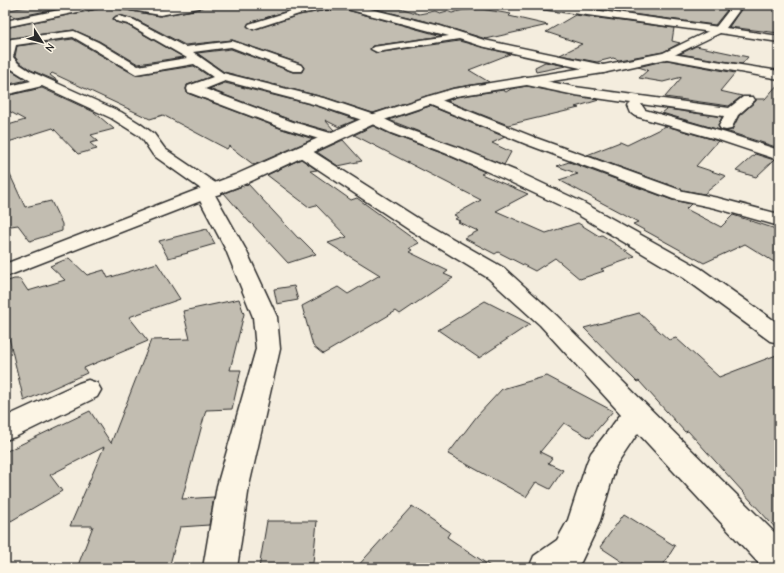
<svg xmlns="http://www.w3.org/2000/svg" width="784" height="573" font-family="'Comic Neue',sans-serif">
<rect width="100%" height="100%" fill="#f4edde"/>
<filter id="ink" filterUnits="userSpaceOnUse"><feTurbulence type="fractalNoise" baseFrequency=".025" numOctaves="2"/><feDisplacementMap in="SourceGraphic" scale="8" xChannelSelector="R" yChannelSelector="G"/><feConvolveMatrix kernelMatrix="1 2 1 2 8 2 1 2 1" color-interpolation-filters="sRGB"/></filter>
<g filter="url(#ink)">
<path fill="#c2bdb1" stroke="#2b2b2b" d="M 36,5 L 76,5 L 16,17 L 5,14 L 5,11 Z
M 103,5 L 114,5 L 120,9 L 160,16 L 199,9 L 205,5 L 311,5 L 294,9 L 249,23 L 247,26 L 253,30 L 299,15 L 327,10 L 347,10 L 442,36 L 372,46 L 370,49 L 376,53 L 459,41 L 510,54 L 469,70 L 489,82 L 453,88 L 373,113 L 327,98 L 224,72 L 197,53 L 231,49 L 293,72 L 302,72 L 304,67 L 301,64 L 232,40 L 185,45 L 135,19 L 119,15 L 113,18 L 115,22 L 127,25 L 183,57 L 138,64 L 99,41 L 74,30 L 12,38 L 8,39 L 5,42 L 5,28 L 97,9 Z
M 360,5 L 391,5 L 419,14 L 435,11 L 440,13 L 447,11 L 452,13 L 463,10 L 481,9 L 511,14 L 509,16 L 548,25 L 486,39 L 440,25 Z
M 591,5 L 731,5 L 715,25 L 587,8 Z
M 744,5 L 779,5 L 779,33 L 729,27 Z
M 575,15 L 674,28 L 672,41 L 680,43 L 663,52 L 619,60 L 613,58 L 597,62 L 560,55 L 582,44 L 546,32 Z
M 73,39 L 135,75 L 194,66 L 210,77 L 187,85 L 186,89 L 187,93 L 282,129 L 313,139 L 254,165 L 229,146 L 227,149 L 163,115 L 150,119 L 52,73 L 50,75 L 59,82 L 31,70 L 19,62 L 15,57 L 17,46 Z
M 696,46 L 748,57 L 742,64 L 680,54 Z
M 667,60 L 735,73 L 720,91 L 742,96 L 729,106 L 665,97 L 682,77 L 663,82 L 639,78 L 648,70 L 638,67 Z
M 545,62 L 566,66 L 536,72 L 535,67 Z
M 5,65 L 9,69 L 27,80 L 5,85 Z
M 225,83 L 317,106 L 356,120 L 339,127 L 325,120 L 334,130 L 330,131 L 293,121 L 209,89 Z
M 779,83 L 779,148 L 726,131 L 732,130 L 739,116 L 756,101 L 756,99 L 765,99 Z
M 527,86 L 599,100 L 575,107 L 579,108 L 508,125 L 447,101 L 456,97 L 503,90 L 506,92 L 511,89 Z
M 42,88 L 94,112 L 114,129 L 91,135 L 98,141 L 90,143 L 97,149 L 78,154 L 53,128 L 5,143 L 5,126 L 25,120 L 5,109 L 5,96 Z
M 430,106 L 505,137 L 492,143 L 511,152 L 504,165 L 389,120 Z
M 667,109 L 722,117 L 718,125 L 720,130 L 662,113 Z
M 373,126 L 390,134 L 444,154 L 485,172 L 481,174 L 528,194 L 496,211 L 546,233 L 578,223 L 599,236 L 602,235 L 635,257 L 601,269 L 604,271 L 580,279 L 555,258 L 535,271 L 498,252 L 495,254 L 464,238 L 478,231 L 458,222 L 460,221 L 455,219 L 458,217 L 454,215 L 481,200 L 354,135 Z
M 666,126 L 718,141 L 696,166 L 726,176 L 704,194 L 683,190 L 587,155 L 620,142 L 627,145 Z
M 343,140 L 362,161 L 338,166 L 317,152 Z
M 755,154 L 774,160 L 756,177 L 736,171 Z
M 301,159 L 317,170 L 310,171 L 351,200 L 357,198 L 419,243 L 409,248 L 412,250 L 409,252 L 448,271 L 444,274 L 453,278 L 400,314 L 396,311 L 323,354 L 313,346 L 302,306 L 338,287 L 348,294 L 380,275 L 328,243 L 347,237 L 316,205 L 309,207 L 267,175 Z
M 569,162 L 672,200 L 691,204 L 686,209 L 721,227 L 733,215 L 779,230 L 779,265 L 745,244 L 704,263 L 633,224 L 638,222 L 559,180 L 578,174 L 557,166 Z
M 5,164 L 25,207 L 51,201 L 62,224 L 62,231 L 30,241 L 18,225 L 11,226 L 5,220 Z
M 248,184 L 298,238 L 300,238 L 316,254 L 288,263 L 251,223 L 250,223 L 224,193 Z
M 207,229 L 215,244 L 187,252 L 188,253 L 168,258 L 159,241 Z
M 69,258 L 87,275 L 104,270 L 108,278 L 157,263 L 180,299 L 129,317 L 148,341 L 84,368 L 87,373 L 24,401 L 5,321 L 5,282 L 14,279 L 20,279 L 28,291 L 65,280 L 50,266 Z
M 294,286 L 298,300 L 277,304 L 274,289 Z
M 239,299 L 244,314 L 230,370 L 241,370 L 232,409 L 206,410 L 182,499 L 214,497 L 209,525 L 180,527 L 169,568 L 77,568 L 93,526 L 70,526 L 104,447 L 50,475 L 62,491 L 11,521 L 5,511 L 5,452 L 90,411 L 111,443 L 151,340 L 190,339 L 183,311 Z
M 485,301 L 530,324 L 479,358 L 438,330 Z
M 639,313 L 669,340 L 676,338 L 719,377 L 779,354 L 779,532 L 688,431 L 685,432 L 639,381 L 637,382 L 584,328 Z
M 547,376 L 613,411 L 590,438 L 564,423 L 540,452 L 552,458 L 548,463 L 563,470 L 550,489 L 536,482 L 526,497 L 448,454 L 477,416 L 502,389 Z
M 412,506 L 450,532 L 447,537 L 493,568 L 356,568 Z
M 624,514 L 675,546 L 661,568 L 632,568 L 600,547 Z
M 267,521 L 317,521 L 313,563 L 302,563 L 302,568 L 259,568 Z"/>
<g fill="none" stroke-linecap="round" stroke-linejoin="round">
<defs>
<path id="street" d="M 84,5 L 102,5 L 97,8 L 5,27 L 5,21 Z
M 115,5 L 136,5 L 160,9 L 184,5 L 204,5 L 199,8 L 160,15 L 120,8 Z
M 318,5 L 354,5 L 440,26 L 484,40 L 603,65 L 607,66 L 609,69 L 607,72 L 603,73 L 481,46 L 459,39 L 377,52 L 371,49 L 373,47 L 449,36 L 347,9 L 327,9 L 299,14 L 253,29 L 248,26 L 249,24 L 294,10 Z
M 531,5 L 556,5 L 719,27 L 724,30 L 719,33 L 536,8 Z
M 119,16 L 134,20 L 185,47 L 232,41 L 301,65 L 303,68 L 301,71 L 293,71 L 231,47 L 193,52 L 223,73 L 327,99 L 378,116 L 401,127 L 457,147 L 516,171 L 582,202 L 700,268 L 779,324 L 779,343 L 770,341 L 684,278 L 570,210 L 504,179 L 445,153 L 391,133 L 368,122 L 317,105 L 225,81 L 205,89 L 293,122 L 337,135 L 340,138 L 337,141 L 332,143 L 283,128 L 188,92 L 187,89 L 188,86 L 213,77 L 194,64 L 136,74 L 73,37 L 16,45 L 13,57 L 18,63 L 30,71 L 121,112 L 139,123 L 154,134 L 165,149 L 220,186 L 223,190 L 220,194 L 215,195 L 246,250 L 277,317 L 280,349 L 249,486 L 237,568 L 203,568 L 217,486 L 256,349 L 253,317 L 226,250 L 196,193 L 201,189 L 153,155 L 143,140 L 138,135 L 111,118 L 42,86 L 5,95 L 5,87 L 31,81 L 10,68 L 5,63 L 5,44 L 8,40 L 12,39 L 74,31 L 98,42 L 138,66 L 187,58 L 128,24 L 116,21 L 114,19 L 116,17 Z
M 666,53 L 779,71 L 779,79 L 662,58 L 660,56 L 662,54 Z
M 526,77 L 575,87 L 729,108 L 743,97 L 753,97 L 755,100 L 738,115 L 731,129 L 726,130 L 721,129 L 719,126 L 724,116 L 641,104 L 645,110 L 726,133 L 779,150 L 779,160 L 716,139 L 635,116 L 631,113 L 628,106 L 631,103 L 575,95 L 522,84 L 520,81 L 522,78 Z
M 431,96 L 536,138 L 683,191 L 718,198 L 779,214 L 779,226 L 715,208 L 673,199 L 526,144 L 426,103 L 424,100 L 426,97 Z
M 303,147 L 309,149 L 422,221 L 504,268 L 556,315 L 779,537 L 779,568 L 763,568 L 638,433 L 616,466 L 599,524 L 581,562 L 573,568 L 529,568 L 534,556 L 557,540 L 568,520 L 587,462 L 591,453 L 621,414 L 540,325 L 488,278 L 408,229 L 297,155 L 295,152 L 297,149 Z
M 88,380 L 97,383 L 101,390 L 97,397 L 15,437 L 5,440 L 5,417 L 79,383 Z"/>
<path id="secondary" d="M 733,5 L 743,5 L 726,28 L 779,36 L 779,42 L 720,33 L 666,59 L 603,73 L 456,96 L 378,122 L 247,183 L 5,277 L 5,264 L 235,175 L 368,116 L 426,97 L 453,89 L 603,65 L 663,53 L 715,28 Z"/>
</defs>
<use href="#street" stroke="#2b2b2b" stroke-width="3"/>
<use href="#secondary" stroke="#2b2b2b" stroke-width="3"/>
<use href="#street" fill="#fcf5e5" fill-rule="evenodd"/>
<use href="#secondary" fill="#fcf5e5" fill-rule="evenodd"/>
</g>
</g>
<rect width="784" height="573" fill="none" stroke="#fcf5e5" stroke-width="20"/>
<rect x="10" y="10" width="764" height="553" fill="none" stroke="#2b2b2b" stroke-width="1.5" filter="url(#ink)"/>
<g transform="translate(42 42) rotate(126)" stroke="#fcf5e5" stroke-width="3" paint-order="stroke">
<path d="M0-3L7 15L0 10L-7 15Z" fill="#2b2b2b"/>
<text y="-6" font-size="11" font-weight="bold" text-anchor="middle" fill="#2b2b2b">N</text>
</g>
</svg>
